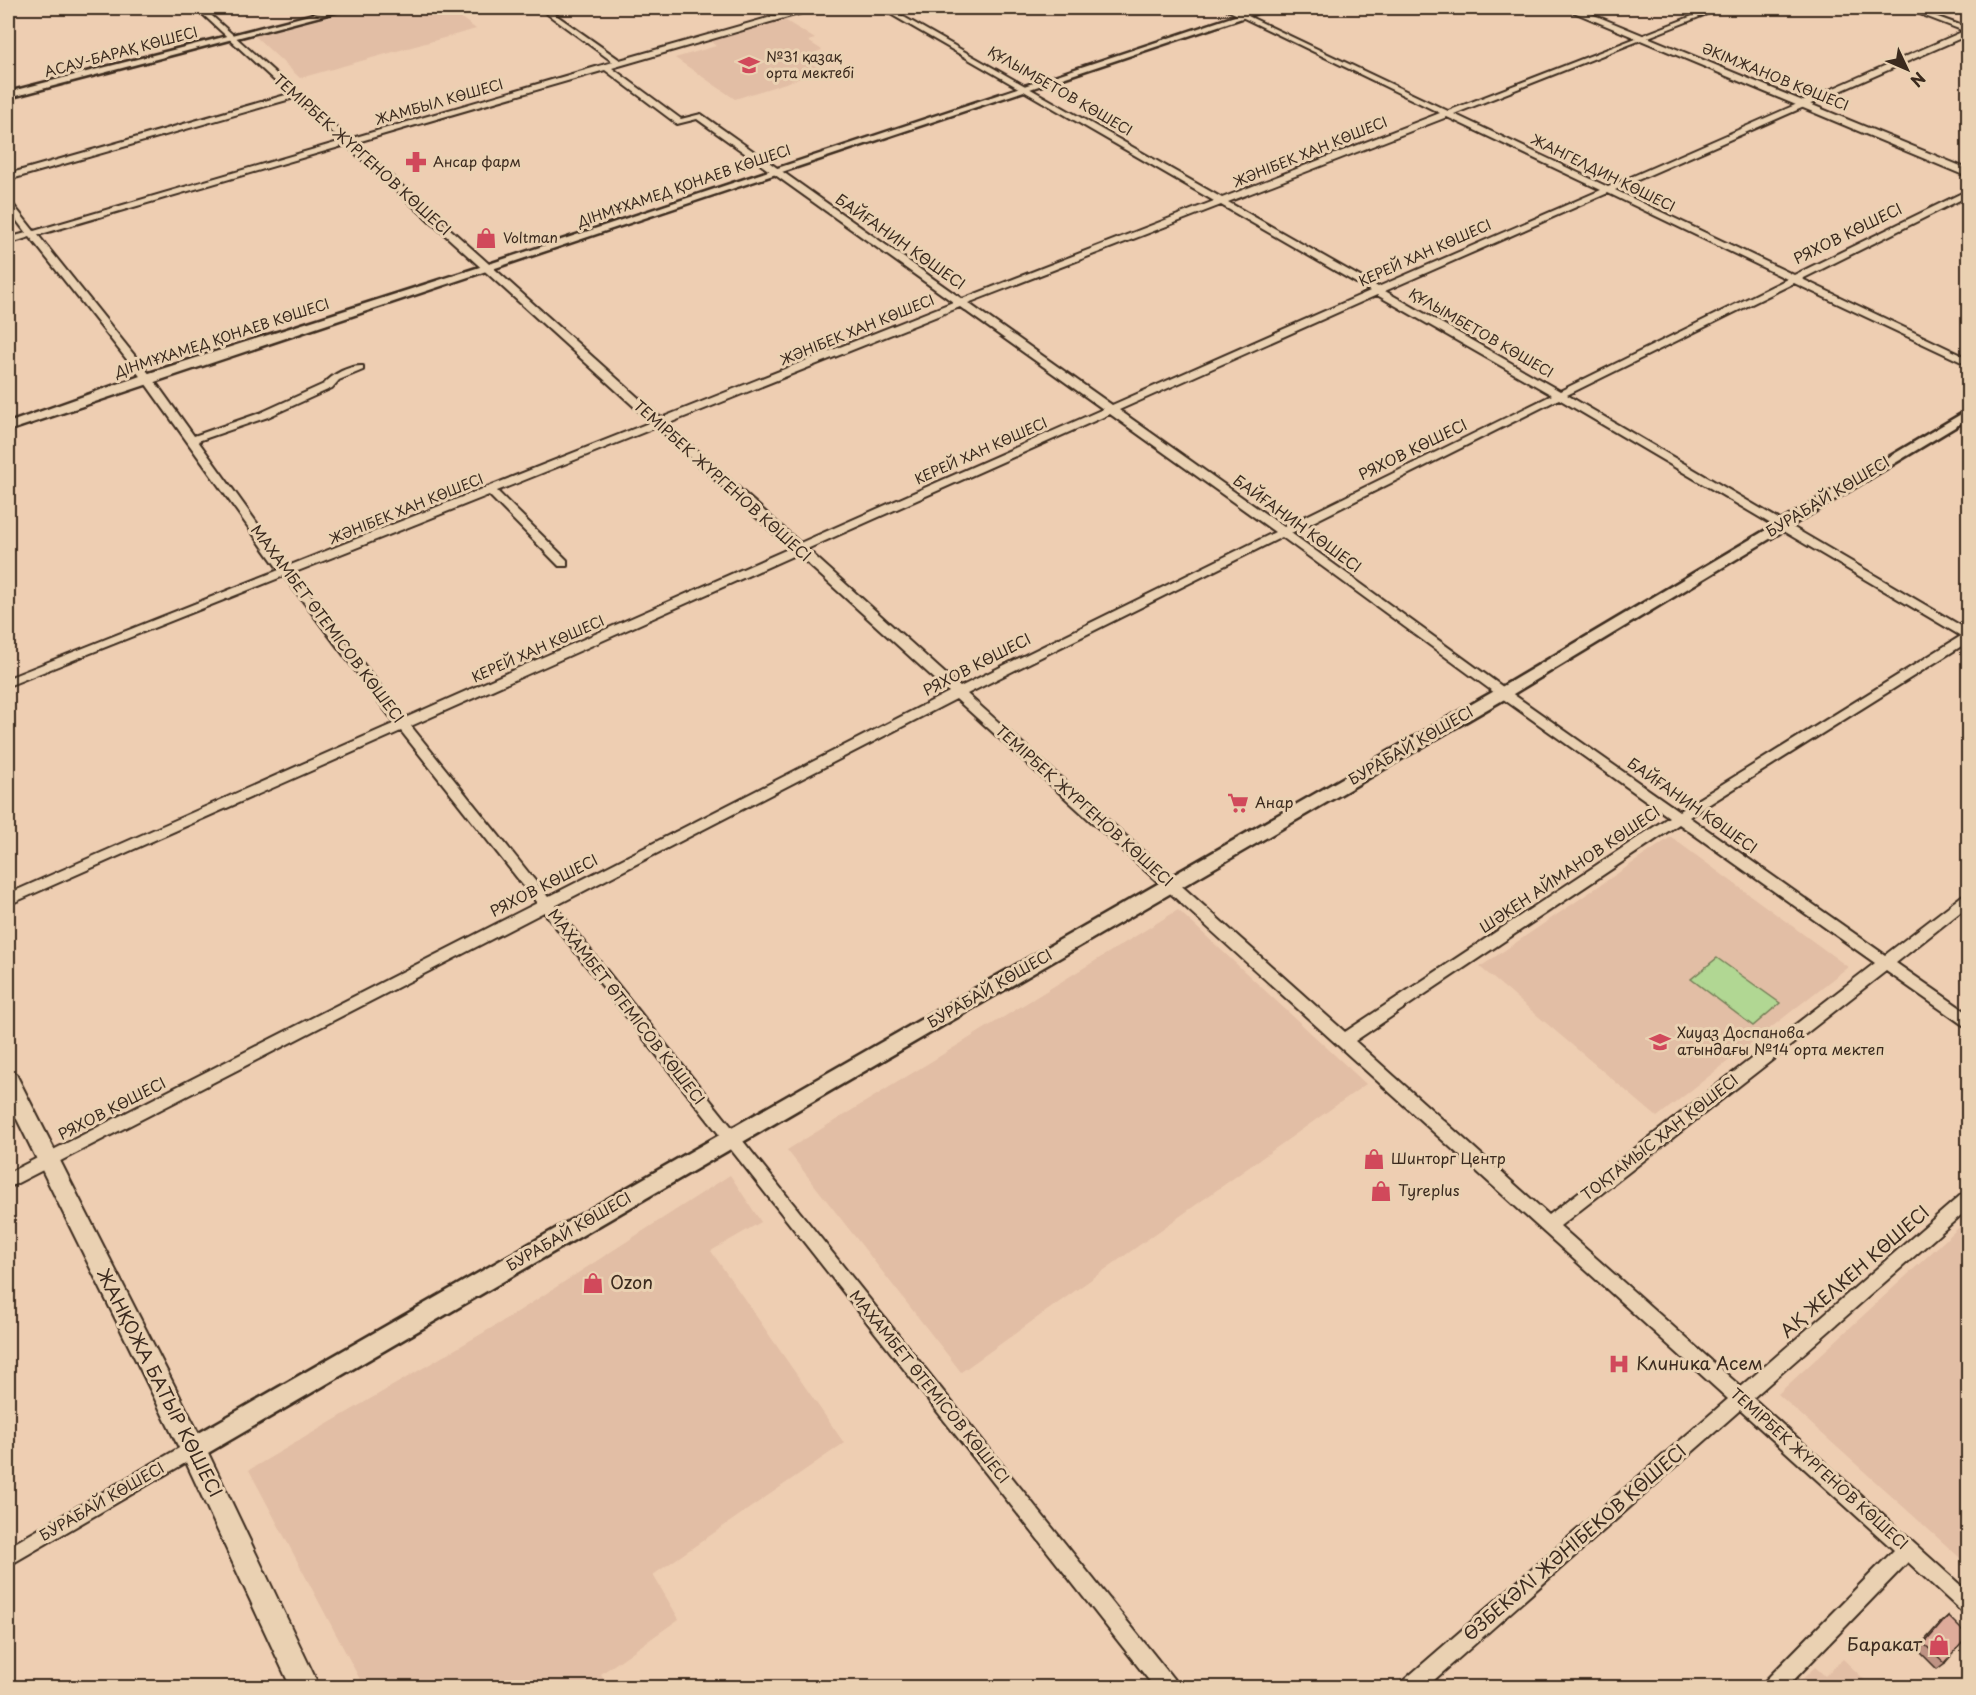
<svg xmlns="http://www.w3.org/2000/svg" width="1976" height="1695" font-family="'Playpen Sans',sans-serif">
<rect width="100%" height="100%" fill="#eeceb2"/>
<filter id="ink" filterUnits="userSpaceOnUse"><feTurbulence type="fractalNoise" baseFrequency=".0167" numOctaves="2"/><feDisplacementMap in="SourceGraphic" scale="12" xChannelSelector="R" yChannelSelector="G"/><feConvolveMatrix kernelMatrix="1 2 1 2 8 2 1 2 1" color-interpolation-filters="sRGB"/></filter>
<g filter="url(#ink)">
<path fill="#e2bea5" d="M 365,8 L 448,8 L 476,29 L 300,78 L 255,36 Z
M 783,19 L 815,39 L 808,41 L 822,50 L 802,57 L 823,71 L 735,99 L 675,58 L 716,46 L 710,41 Z
M 1671,837 L 1848,967 L 1657,1117 L 1480,967 Z
M 1178,910 L 1366,1084 L 961,1372 L 787,1150 Z
M 730,1175 L 761,1222 L 711,1251 L 844,1443 L 653,1575 L 679,1619 L 601,1674 L 609,1687 L 364,1687 L 249,1470 L 505,1320 Z
M 1968,1219 L 1968,1565 L 1778,1394 Z
M 1843,1659 L 1872,1687 L 1794,1687 L 1815,1667 L 1825,1676 Z"/>
<path fill="#b1d793" stroke="#768058" stroke-width="1.5" d="M 1717,958 L 1780,1003 L 1753,1026 L 1691,979 Z"/>
<g fill="none" stroke-linecap="round" stroke-linejoin="round">
<defs>
<path id="minor" d="M 196,8 L 203,8 L 349,139 L 613,62 L 539,8 L 546,8 L 620,60 L 803,8 L 812,8 L 812,10 L 612,68 L 681,119 L 701,114 L 962,299 L 1214,201 L 880,8 L 888,8 L 1222,198 L 1440,113 L 1223,8 L 1231,8 L 1448,111 L 1713,8 L 1722,8 L 1454,114 L 1608,187 L 1964,31 L 1904,8 L 1913,8 L 1968,28 L 1968,35 L 1615,190 L 1794,275 L 1968,190 L 1968,196 L 1802,279 L 1968,358 L 1968,365 L 1794,283 L 1567,395 L 1968,630 L 1968,642 L 1689,817 L 1885,955 L 1963,895 L 1968,894 L 1968,906 L 1896,963 L 1968,1013 L 1968,1027 L 1963,1025 L 1886,971 L 1560,1226 L 1741,1387 L 1962,1194 L 1968,1192 L 1968,1209 L 1753,1398 L 1968,1592 L 1968,1613 L 1961,1611 L 1908,1562 L 1786,1688 L 1762,1688 L 1765,1681 L 1894,1550 L 1740,1410 L 1425,1688 L 1400,1688 L 1403,1681 L 1728,1399 L 956,699 L 555,906 L 1175,1681 L 1178,1688 L 1155,1688 L 544,912 L 8,1188 L 8,1173 L 537,903 L 401,731 L 8,905 L 8,894 L 395,723 L 284,576 L 8,686 L 8,678 L 279,570 L 143,380 L 30,237 L 8,244 L 8,238 L 26,233 L 8,209 L 8,201 L 11,202 L 34,231 L 342,141 L 294,98 L 8,180 L 8,174 L 289,94 ZM 605,70 L 677,124 L 697,119 L 953,302 L 661,418 L 354,143 ZM 1447,117 L 1601,190 L 1378,287 L 1228,202 ZM 346,145 L 651,422 L 288,566 L 198,441 L 268,417 L 332,388 L 339,380 L 363,370 L 363,366 C 349,365 333,374 324,384 L 260,413 L 194,436 L 151,376 L 38,235 ZM 1608,193 L 1787,279 L 1560,391 L 1385,291 ZM 1221,205 L 1370,291 L 1112,405 L 968,303 ZM 1377,295 L 1552,395 L 1284,527 L 1119,410 ZM 960,307 L 1103,409 L 800,543 L 667,424 ZM 1559,399 L 1961,636 L 1679,811 L 1507,690 L 1291,533 ZM 1110,414 L 1275,532 L 960,687 L 807,549 ZM 657,427 L 790,548 L 405,718 L 293,573 L 489,495 L 559,566 L 567,566 L 567,560 L 497,491 ZM 1282,537 L 1499,696 L 1669,817 L 1345,1032 L 967,694 ZM 797,554 L 949,692 L 548,897 L 411,726 ZM 1679,824 L 1875,963 L 1549,1215 L 1355,1041 Z
M 193,1440 L 199,1443 L 202,1449 L 199,1455 L 8,1566 L 8,1547 Z"/>
<path id="tertiary" d="M 337,8 L 351,8 L 8,98 L 8,92 Z
M 1259,8 L 1272,8 L 8,431 L 8,423 L 143,375 L 483,266 Z
M 1968,410 L 1968,419 L 1508,697 L 201,1457 L 193,1460 L 185,1457 L 182,1449 L 185,1441 L 1498,689 Z"/>
<path id="secondary" d="M 1564,8 L 1577,8 L 1968,169 L 1968,177 Z
M 8,1071 L 16,1074 L 202,1440 L 320,1688 L 291,1688 L 184,1458 L 8,1101 Z"/>
</defs>
<use href="#minor" stroke="#3b2a1e" stroke-width="4"/>
<use href="#tertiary" stroke="#3b2a1e" stroke-width="5"/>
<use href="#secondary" stroke="#3b2a1e" stroke-width="4"/>
<use href="#minor" fill="#ead1b2" fill-rule="evenodd"/>
<use href="#tertiary" fill="#ead1b2" fill-rule="evenodd"/>
<use href="#secondary" fill="#ead1b2" fill-rule="evenodd"/>
</g>
<path fill="#bf9384" stroke="#3b2a1e" stroke-width="1.5" d="M 1948,1616 L 1945,1663 L 1937,1669 L 1917,1649 L 1941,1622 Z"/>
<path fill="#deab9a" stroke="#3b2a1e" stroke-width="1.5" d="M 1948,1616 L 1968,1636 L 1945,1663 L 1924,1644 Z"/>
</g>
<defs>
<symbol id="school-bare" viewBox="-9 -9 18 18"><path d="M0-5L7-2L0 1L-7-2ZM-4 1L0 2.5L4 1V4Q0 6-4 4Z" fill="#d1495b" stroke="#ead1b2" stroke-width="2.5" paint-order="stroke"/></symbol>
<symbol id="pharmacy-bare" viewBox="-9 -9 18 18"><path d="M-2-6h4v4h4v4h-4v4h-4v-4h-4v-4h4Z" fill="#d1495b" stroke="#ead1b2" stroke-width="2.5" paint-order="stroke"/></symbol>
<symbol id="shop-bare" viewBox="-9 -9 18 18"><path d="M-5-2.5h2.3a2.7 3.5 0 0 1 5.4 0H5L5.5 6h-11ZM-1.5-2.5h3a1.5 2.3 0 0 0-3 0Z" fill="#d1495b" stroke="#ead1b2" stroke-width="2.5" paint-order="stroke"/></symbol>
<symbol id="supermarket-bare" viewBox="-9 -9 18 18"><path d="M-6-5.5h2.5l.6 2H6L4.5 2H-2.5L-4.4-4H-6ZM-1.5 3.2a1.3 1.3 0 1 0 .1 0ZM3 3.2a1.3 1.3 0 1 0 .1 0Z" fill="#d1495b" stroke="#ead1b2" stroke-width="2.5" paint-order="stroke"/></symbol>
<symbol id="hospital-bare" viewBox="-9 -9 18 18"><path d="M-5-5h3v3.5h4V-5h3V5h-3V1.5h-4V5h-3Z" fill="#d1495b" stroke="#ead1b2" stroke-width="2.5" paint-order="stroke"/></symbol>
</defs>
<g fill-rule="evenodd">
<use href="#school-bare" x="734" y="50" width="30" height="30"/>
<use href="#pharmacy-bare" x="401" y="147" width="30" height="30"/>
<use href="#shop-bare" x="471" y="223" width="30" height="30"/>
<use href="#supermarket-bare" x="1223" y="788" width="30" height="30"/>
<use href="#school-bare" x="1645" y="1027" width="30" height="30"/>
<use href="#shop-bare" x="1359" y="1144" width="30" height="30"/>
<use href="#shop-bare" x="1366" y="1176" width="30" height="30"/>
<use href="#shop-bare" x="578" y="1268" width="30" height="30"/>
<use href="#hospital-bare" x="1604" y="1349" width="30" height="30"/>
<use href="#shop-bare" x="1924" y="1630" width="30" height="30"/>
</g>
<g text-anchor="middle" stroke-width="6" stroke-linejoin="round" paint-order="stroke">
<g font-size="14" fill="#3b2a1e" stroke="#ead1b2">
<text transform="translate(121 52) rotate(-15)" y="5">АСАУ-БАРАҚ КӨШЕСІ</text>
<text transform="translate(1775 77) rotate(22)" y="5">ӘКІМЖАНОВ КӨШЕСІ</text>
<text transform="translate(1060 91) rotate(30)" y="5">ҚҰЛЫМБЕТОВ КӨШЕСІ</text>
<text transform="translate(439 102) rotate(-16)" y="5">ЖАМБЫЛ КӨШЕСІ</text>
<text transform="translate(1310 152) rotate(-22)" y="5">ЖӘНІБЕК ХАН КӨШЕСІ</text>
<text transform="translate(1603 173) rotate(26)" y="5">ЖАНГЕЛДИН КӨШЕСІ</text>
<text transform="translate(684 186) rotate(-19)" y="5">ДІНМҰХАМЕД ҚОНАЕВ КӨШЕСІ</text>
<text transform="translate(1425 253) rotate(-24)" y="5">КЕРЕЙ ХАН КӨШЕСІ</text>
<text transform="translate(857 330) rotate(-22)" y="5">ЖӘНІБЕК ХАН КӨШЕСІ</text>
<text transform="translate(1481 333) rotate(30)" y="5">ҚҰЛЫМБЕТОВ КӨШЕСІ</text>
<text transform="translate(222 338) rotate(-18)" y="5">ДІНМҰХАМЕД ҚОНАЕВ КӨШЕСІ</text>
<text transform="translate(981 451) rotate(-24)" y="5">КЕРЕЙ ХАН КӨШЕСІ</text>
<text transform="translate(406 509) rotate(-22)" y="5">ЖӘНІБЕК ХАН КӨШЕСІ</text>
<text transform="translate(538 649) rotate(-24)" y="5">КЕРЕЙ ХАН КӨШЕСІ</text>
</g>
<g font-size="14" fill="#3b2a1e" stroke="#ead1b2" text-anchor="start">
<text x="766" y="62">№31 қазақ<tspan x="766" dy="16">орта мектебі</tspan></text>
<text x="433" y="167">Ансар фарм</text>
<text x="503" y="243">Voltman</text>
</g>
<g font-size="15" fill="#3b2a1e" stroke="#ead1b2">
<text transform="translate(362 155) rotate(42)" y="5">ТЕМІРБЕК ЖҮРГЕНОВ КӨШЕСІ</text>
<text transform="translate(1848 234) rotate(-26)" y="5">РЯХОВ КӨШЕСІ</text>
<text transform="translate(900 242) rotate(35)" y="5">БАЙҒАНИН КӨШЕСІ</text>
<text transform="translate(1413 450) rotate(-26)" y="5">РЯХОВ КӨШЕСІ</text>
<text transform="translate(722 481) rotate(42)" y="5">ТЕМІРБЕК ЖҮРГЕНОВ КӨШЕСІ</text>
<text transform="translate(1828 497) rotate(-31)" y="5">БУРАБАЙ КӨШЕСІ</text>
<text transform="translate(1297 524) rotate(36)" y="5">БАЙҒАНИН КӨШЕСІ</text>
<text transform="translate(327 624) rotate(53)" y="5">МАХАМБЕТ ӨТЕМІСОВ КӨШЕСІ</text>
<text transform="translate(977 665) rotate(-27)" y="5">РЯХОВ КӨШЕСІ</text>
<text transform="translate(1411 746) rotate(-30)" y="5">БУРАБАЙ КӨШЕСІ</text>
<text transform="translate(1084 806) rotate(42)" y="5">ТЕМІРБЕК ЖҮРГЕНОВ КӨШЕСІ</text>
<text transform="translate(1692 806) rotate(35)" y="5">БАЙҒАНИН КӨШЕСІ</text>
<text transform="translate(1570 870) rotate(-34)" y="5">ШӘКЕН АЙМАНОВ КӨШЕСІ</text>
<text transform="translate(544 886) rotate(-27)" y="5">РЯХОВ КӨШЕСІ</text>
<text transform="translate(990 989) rotate(-30)" y="5">БУРАБАЙ КӨШЕСІ</text>
<text transform="translate(626 1007) rotate(52)" y="5">МАХАМБЕТ ӨТЕМІСОВ КӨШЕСІ</text>
<text transform="translate(112 1109) rotate(-27)" y="5">РЯХОВ КӨШЕСІ</text>
<text transform="translate(1660 1138) rotate(-38)" y="5">ТОҚТАМЫС ХАН КӨШЕСІ</text>
<text transform="translate(569 1232) rotate(-30)" y="5">БУРАБАЙ КӨШЕСІ</text>
<text transform="translate(929 1387) rotate(51)" y="5">МАХАМБЕТ ӨТЕМІСОВ КӨШЕСІ</text>
<text transform="translate(1819 1469) rotate(42)" y="5">ТЕМІРБЕК ЖҮРГЕНОВ КӨШЕСІ</text>
<text transform="translate(102 1502) rotate(-30)" y="5">БУРАБАЙ КӨШЕСІ</text>
</g>
<g font-size="15" fill="#3b2a1e" stroke="#ead1b2" text-anchor="start">
<text x="1255" y="808">Анар</text>
<text x="1677" y="1038">Хиуаз Доспанова<tspan x="1677" dy="17">атындағы №14 орта мектеп</tspan></text>
<text x="1391" y="1164">Шинторг Центр</text>
<text x="1398" y="1196">Tyreplus</text>
</g>
<g font-size="18" fill="#3b2a1e" stroke="#ead1b2">
<text transform="translate(1855 1272) rotate(-41)" y="6">АҚ ЖЕЛКЕН КӨШЕСІ</text>
<text transform="translate(159 1383) rotate(63)" y="6">ЖАНҚОЖА БАТЫР КӨШЕСІ</text>
<text transform="translate(1575 1543) rotate(-41)" y="6">ӨЗБЕКӘЛІ ЖӘНІБЕКОВ КӨШЕСІ</text>
</g>
<g font-size="18" fill="#3b2a1e" stroke="#ead1b2" text-anchor="start">
<text x="610" y="1289">Ozon</text>
<text x="1636" y="1370">Клиника Асем</text>
<text x="1922" y="1651" text-anchor="end">Баракат</text>
</g>
</g>
<rect width="1976" height="1695" fill="none" stroke="#ead1b2" stroke-width="30"/>
<rect x="15" y="15" width="1946" height="1665" fill="none" stroke="#3b2a1e" stroke-width="2" filter="url(#ink)"/>
<g transform="translate(1907 69) rotate(134)" stroke="#ead1b2" stroke-width="4.5" paint-order="stroke">
<path d="M0-4.5L10 22L0 15L-10 22Z" fill="#3b2a1e"/>
<text y="-9" font-size="16" font-weight="bold" text-anchor="middle" fill="#3b2a1e">N</text>
</g>
</svg>
